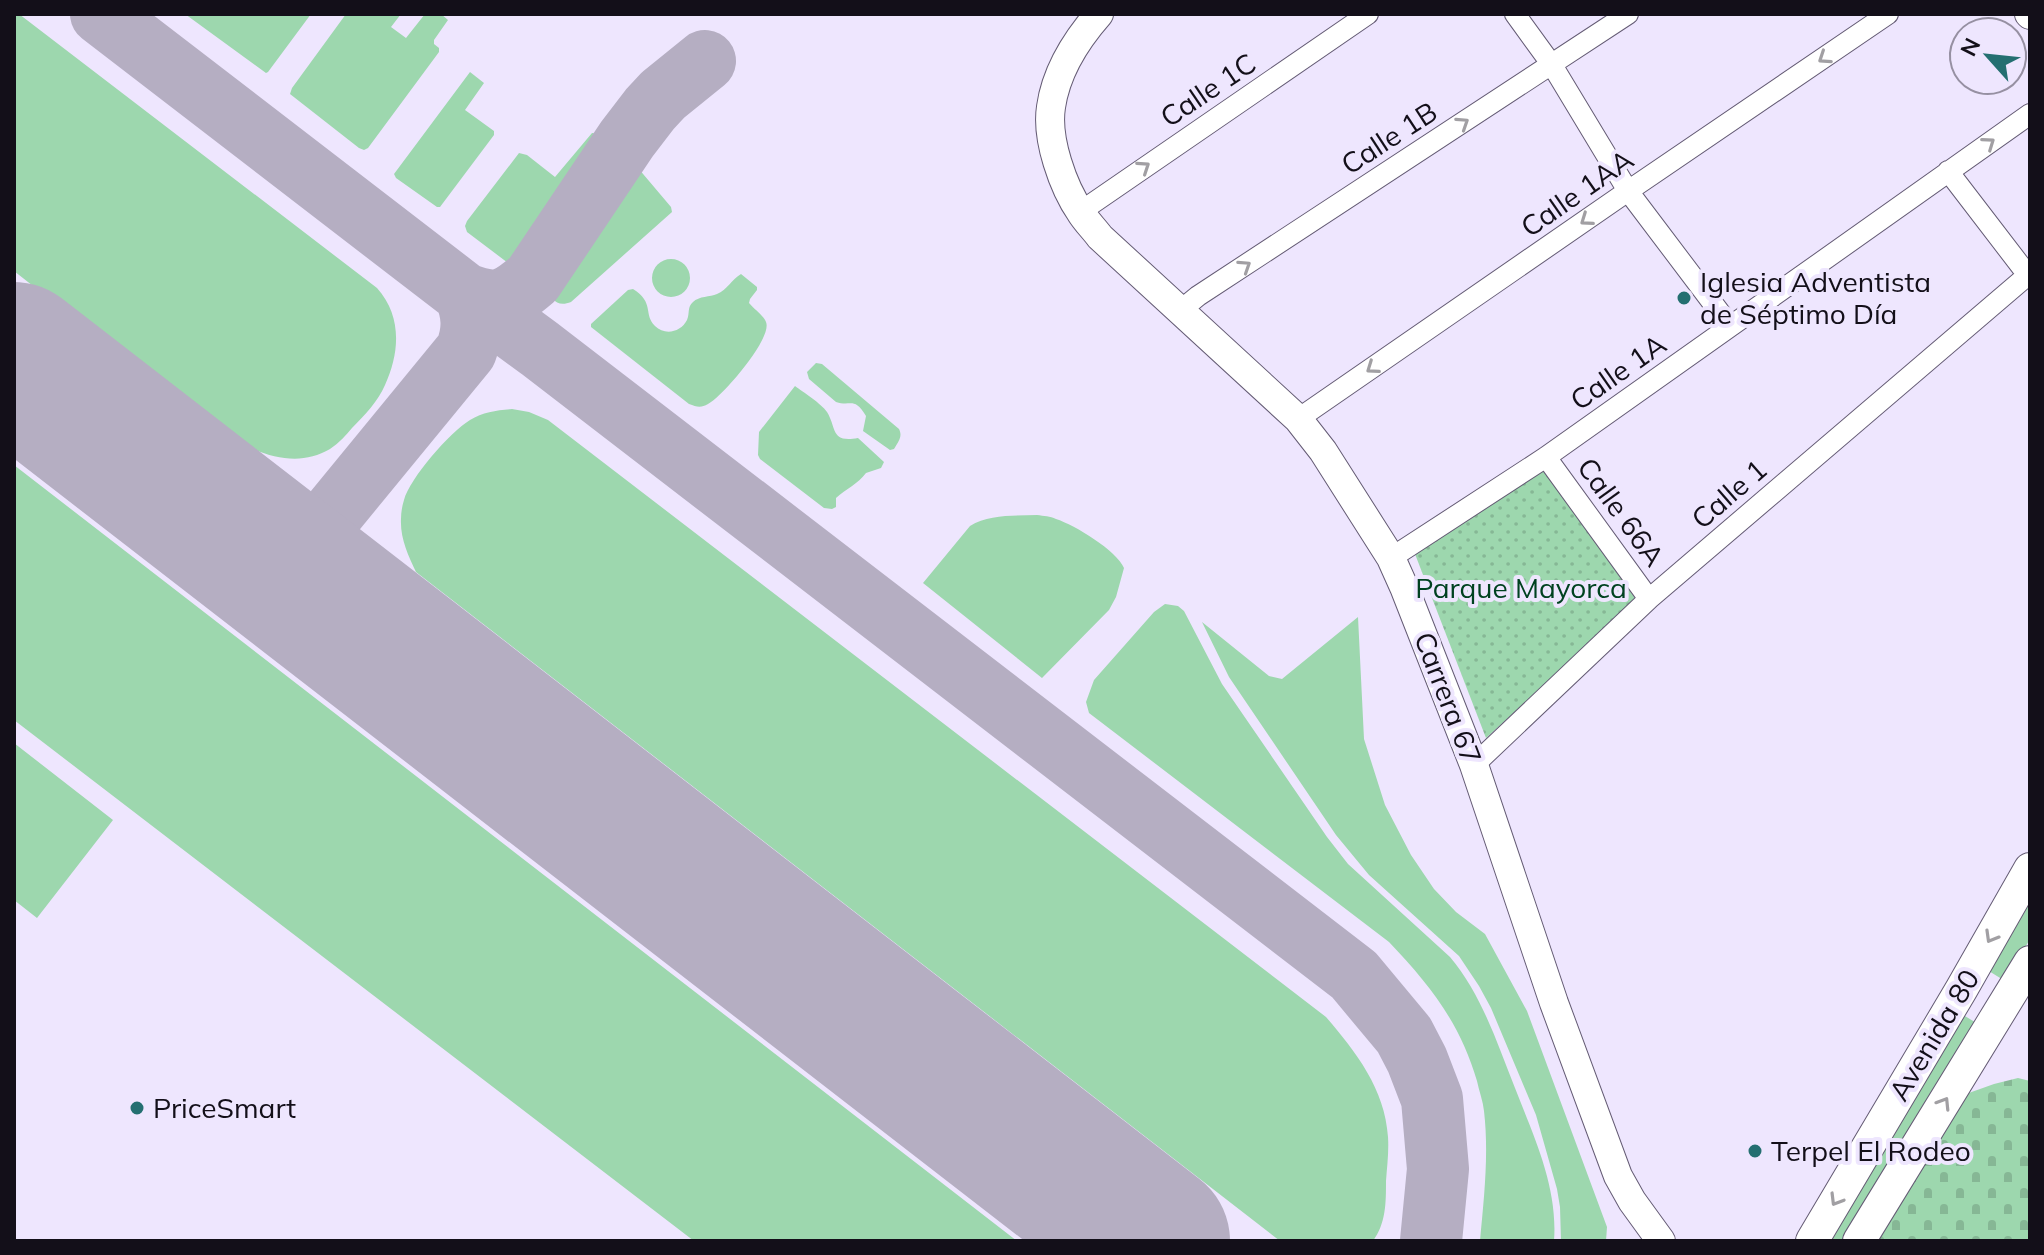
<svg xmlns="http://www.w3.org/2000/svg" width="2044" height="1255" font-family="Mulish,sans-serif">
<defs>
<pattern id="cemetery-stones" width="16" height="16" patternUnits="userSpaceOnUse" patternTransform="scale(2)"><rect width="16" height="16" fill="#9dd7ae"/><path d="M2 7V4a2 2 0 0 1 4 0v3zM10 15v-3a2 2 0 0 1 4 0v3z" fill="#86b795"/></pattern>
<pattern id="park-dots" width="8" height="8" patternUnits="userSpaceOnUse" patternTransform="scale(2)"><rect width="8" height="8" fill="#9dd7ae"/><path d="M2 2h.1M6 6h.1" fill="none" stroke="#86b795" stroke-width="1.8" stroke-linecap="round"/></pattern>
</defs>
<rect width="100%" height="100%" fill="#eee6fe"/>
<path fill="#9dd7ae" d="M 14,14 L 19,14 L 377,288 C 402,316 400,352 385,385 C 378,401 365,415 352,428 C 346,435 339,443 330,449 C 268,486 189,407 144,372 C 101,339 57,305 14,271 Z
M 185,14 L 311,14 L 268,72 L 266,73 Z
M 346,14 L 401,14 L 391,27 L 406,38 L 425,14 L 441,14 L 448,20 L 434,40 L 434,44 L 439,48 L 439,52 L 368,148 L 364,150 L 359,148 L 290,94 L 292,88 Z
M 470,72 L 484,83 L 465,110 L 494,131 L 494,135 L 440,207 L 437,207 L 396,178 L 394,174 Z
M 592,133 C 597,133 603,138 606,142 L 605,146 L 527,268 L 521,270 L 516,269 L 467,232 L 465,226 L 467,221 L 519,153 L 527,155 L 555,177 Z
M 630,165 L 638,168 L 671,207 L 672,212 L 571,302 C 554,309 546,294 551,279 L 625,167 Z
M652 278a19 19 0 1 1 38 0a19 19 0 1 1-38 0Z
M 741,274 L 757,287 L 757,290 L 750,299 L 749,303 C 754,309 764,316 766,322 C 773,338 722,397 708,404 C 701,408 697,407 689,404 L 591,327 L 591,324 L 628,290 L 633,289 C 655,303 643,314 655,326 C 665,336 681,332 687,320 C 690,313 687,307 693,302 C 699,296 710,297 717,294 C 727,290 732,279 741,274 Z
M 816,363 L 822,364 L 899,429 C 903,437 898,442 894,449 L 890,450 L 863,431 L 866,416 C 854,396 851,407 836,402 L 809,379 L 807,372 Z
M 795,386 C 803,392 822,404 827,412 C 837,428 830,443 858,438 L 884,462 L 881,468 L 866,473 C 858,484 846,489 836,498 L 836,507 L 832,509 L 824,508 L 760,459 L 758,455 L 759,432 Z
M 512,409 L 529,412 L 548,420 L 1326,1017 C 1356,1052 1385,1089 1388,1137 C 1389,1152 1387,1167 1386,1181 C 1386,1203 1386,1223 1373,1241 L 1280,1241 L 416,572 C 408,555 400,538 401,519 C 401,513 402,506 404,500 C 410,478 450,432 470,420 C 483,412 497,410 512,409 Z
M 14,465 L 1017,1241 L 694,1241 L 14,720 Z
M 1037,515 C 1044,516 1050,516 1056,519 C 1075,525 1117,551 1124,568 L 1116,597 L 1109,610 L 1042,678 L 923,583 L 970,526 C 989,514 1015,516 1037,515 Z
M 1165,604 L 1178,606 L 1184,611 L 1222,684 L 1327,837 L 1348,864 L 1450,957 C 1482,995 1497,1043 1515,1088 C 1534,1137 1558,1187 1554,1241 L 1480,1241 C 1484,1198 1489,1154 1484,1111 C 1483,1101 1479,1091 1477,1081 C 1460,1023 1430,985 1389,942 L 1089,713 L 1086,702 L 1094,680 L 1154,612 Z
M 1358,617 L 1364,739 L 1385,805 L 1411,855 L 1434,889 L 1456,912 L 1485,934 L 1527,1011 L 1607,1227 L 1606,1241 L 1561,1241 L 1560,1207 L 1557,1189 L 1536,1115 L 1491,1008 L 1479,986 L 1459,956 L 1369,875 L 1336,835 L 1229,677 L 1202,622 L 1269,676 L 1282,679 Z
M 14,743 L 113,820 L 37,918 L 14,900 Z
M 2030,892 L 2030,939 L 2005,981 L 1984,968 Z
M 1960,1013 L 1978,1024 L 1846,1241 L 1822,1241 Z"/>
<path fill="url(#cemetery-stones)" d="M 2018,1078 L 2030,1081 L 2030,1241 L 1877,1241 L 1966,1094 L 1994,1084 Z"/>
<path fill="url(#park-dots)" d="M 1543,465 L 1637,601 L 1486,738 L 1415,554 Z"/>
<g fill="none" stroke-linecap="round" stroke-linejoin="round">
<path stroke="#b5aec2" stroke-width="62" d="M 101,14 L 465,294 L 540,349 L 1354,975 L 1404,1035 L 1417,1060 L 1432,1099 L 1438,1169 L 1431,1241
M 465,294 C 498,306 507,301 533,279 L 627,139 L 650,109 L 663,95 L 705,61
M 320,529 C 307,561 301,573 326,601
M 256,547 C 283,562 301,548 320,529 L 466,351 C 474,330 473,314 465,294"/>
<path stroke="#b5aec2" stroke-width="156" d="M 14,360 L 1152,1241"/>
<defs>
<path id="street" d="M 1515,14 L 1552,65 L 1628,191 L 1730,326
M 1948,171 L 2030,278
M 1080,212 L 1368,14
M 1181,310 L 1198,296 L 1628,14
M 1298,419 L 1628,191 L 1888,14
M 1546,457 L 1649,599
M 1391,558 L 1546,457 L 2030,114
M 1474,765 L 1649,599 L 2028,275"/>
<path id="secondary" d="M 1099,14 C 1077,39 1056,72 1051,107 C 1046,139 1063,187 1081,213 C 1086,221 1094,229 1100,237 L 1298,419 L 1323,451 L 1391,558 L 1404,587 L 1474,765 L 1554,1003 L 1618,1176 L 1632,1201 L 1661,1241
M 2029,14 L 2030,15"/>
<path id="primary" d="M 1812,1241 L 1961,990 L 2030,869
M 1859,1241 L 2030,962"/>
</defs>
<use href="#street" stroke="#645b74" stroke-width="22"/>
<use href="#secondary" stroke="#645b74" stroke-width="30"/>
<use href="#primary" stroke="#645b74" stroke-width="34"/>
<use href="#street" stroke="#fff" stroke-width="20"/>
<use href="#secondary" stroke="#fff" stroke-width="28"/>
<use href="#primary" stroke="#fff" stroke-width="32"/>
</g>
<defs><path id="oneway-chevron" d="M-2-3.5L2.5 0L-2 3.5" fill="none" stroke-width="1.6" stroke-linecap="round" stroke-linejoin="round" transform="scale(2)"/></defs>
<g stroke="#a19fa3">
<use href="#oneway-chevron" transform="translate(1824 58) rotate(146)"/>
<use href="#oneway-chevron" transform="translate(1463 123) rotate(-33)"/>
<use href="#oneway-chevron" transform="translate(1989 143) rotate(-35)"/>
<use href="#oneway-chevron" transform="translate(1144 167) rotate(-34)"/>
<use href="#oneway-chevron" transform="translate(1586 220) rotate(145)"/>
<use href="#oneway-chevron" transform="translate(1245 266) rotate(-33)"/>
<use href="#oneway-chevron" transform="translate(1372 368) rotate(145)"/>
<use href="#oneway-chevron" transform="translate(1991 937) rotate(120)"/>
<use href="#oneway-chevron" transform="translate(1944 1103) rotate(-58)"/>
<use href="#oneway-chevron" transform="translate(1836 1200) rotate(121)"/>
</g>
<g fill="#246f71" stroke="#eee6fe" stroke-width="3">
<circle cx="1684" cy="298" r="8"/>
<circle cx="137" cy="1108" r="8"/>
<circle cx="1755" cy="1151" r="8"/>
</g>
<g text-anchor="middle" stroke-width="8" stroke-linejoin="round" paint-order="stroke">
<g font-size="28" fill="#130f19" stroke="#eee6fe">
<text transform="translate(1208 90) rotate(-34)" y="10">Calle 1C</text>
<text transform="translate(1389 138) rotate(-33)" y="10">Calle 1B</text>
<text transform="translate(1577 193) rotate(-35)" y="10">Calle 1AA</text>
<text transform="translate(1618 372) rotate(-35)" y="10">Calle 1A</text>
<text transform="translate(1729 494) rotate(-41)" y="10">Calle 1</text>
<text transform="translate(1621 512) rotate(54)" y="10">Calle 66A</text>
<text transform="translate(1448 698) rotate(69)" y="10">Carrera 67</text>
<text transform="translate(1934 1035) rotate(-59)" y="10">Avenida 80</text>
</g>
<g font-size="28" fill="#130f19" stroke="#eee6fe" text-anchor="start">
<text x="1700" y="292">Iglesia Adventista<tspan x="1700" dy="32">de Séptimo Día</tspan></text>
<text x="153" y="1118">PriceSmart</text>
<text x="1771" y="1161">Terpel El Rodeo</text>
</g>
<g font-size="28" fill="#004220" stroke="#eee6fe">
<text x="1521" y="598">Parque Mayorca</text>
</g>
</g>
<rect width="2044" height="1255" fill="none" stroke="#130f19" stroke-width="32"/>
<g transform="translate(1988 56) rotate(297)"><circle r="38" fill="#eee6fe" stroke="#9690a2" stroke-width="2"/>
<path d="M0-6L14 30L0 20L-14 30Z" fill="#246f71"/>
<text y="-12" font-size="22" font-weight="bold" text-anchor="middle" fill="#130f19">N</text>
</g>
</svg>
